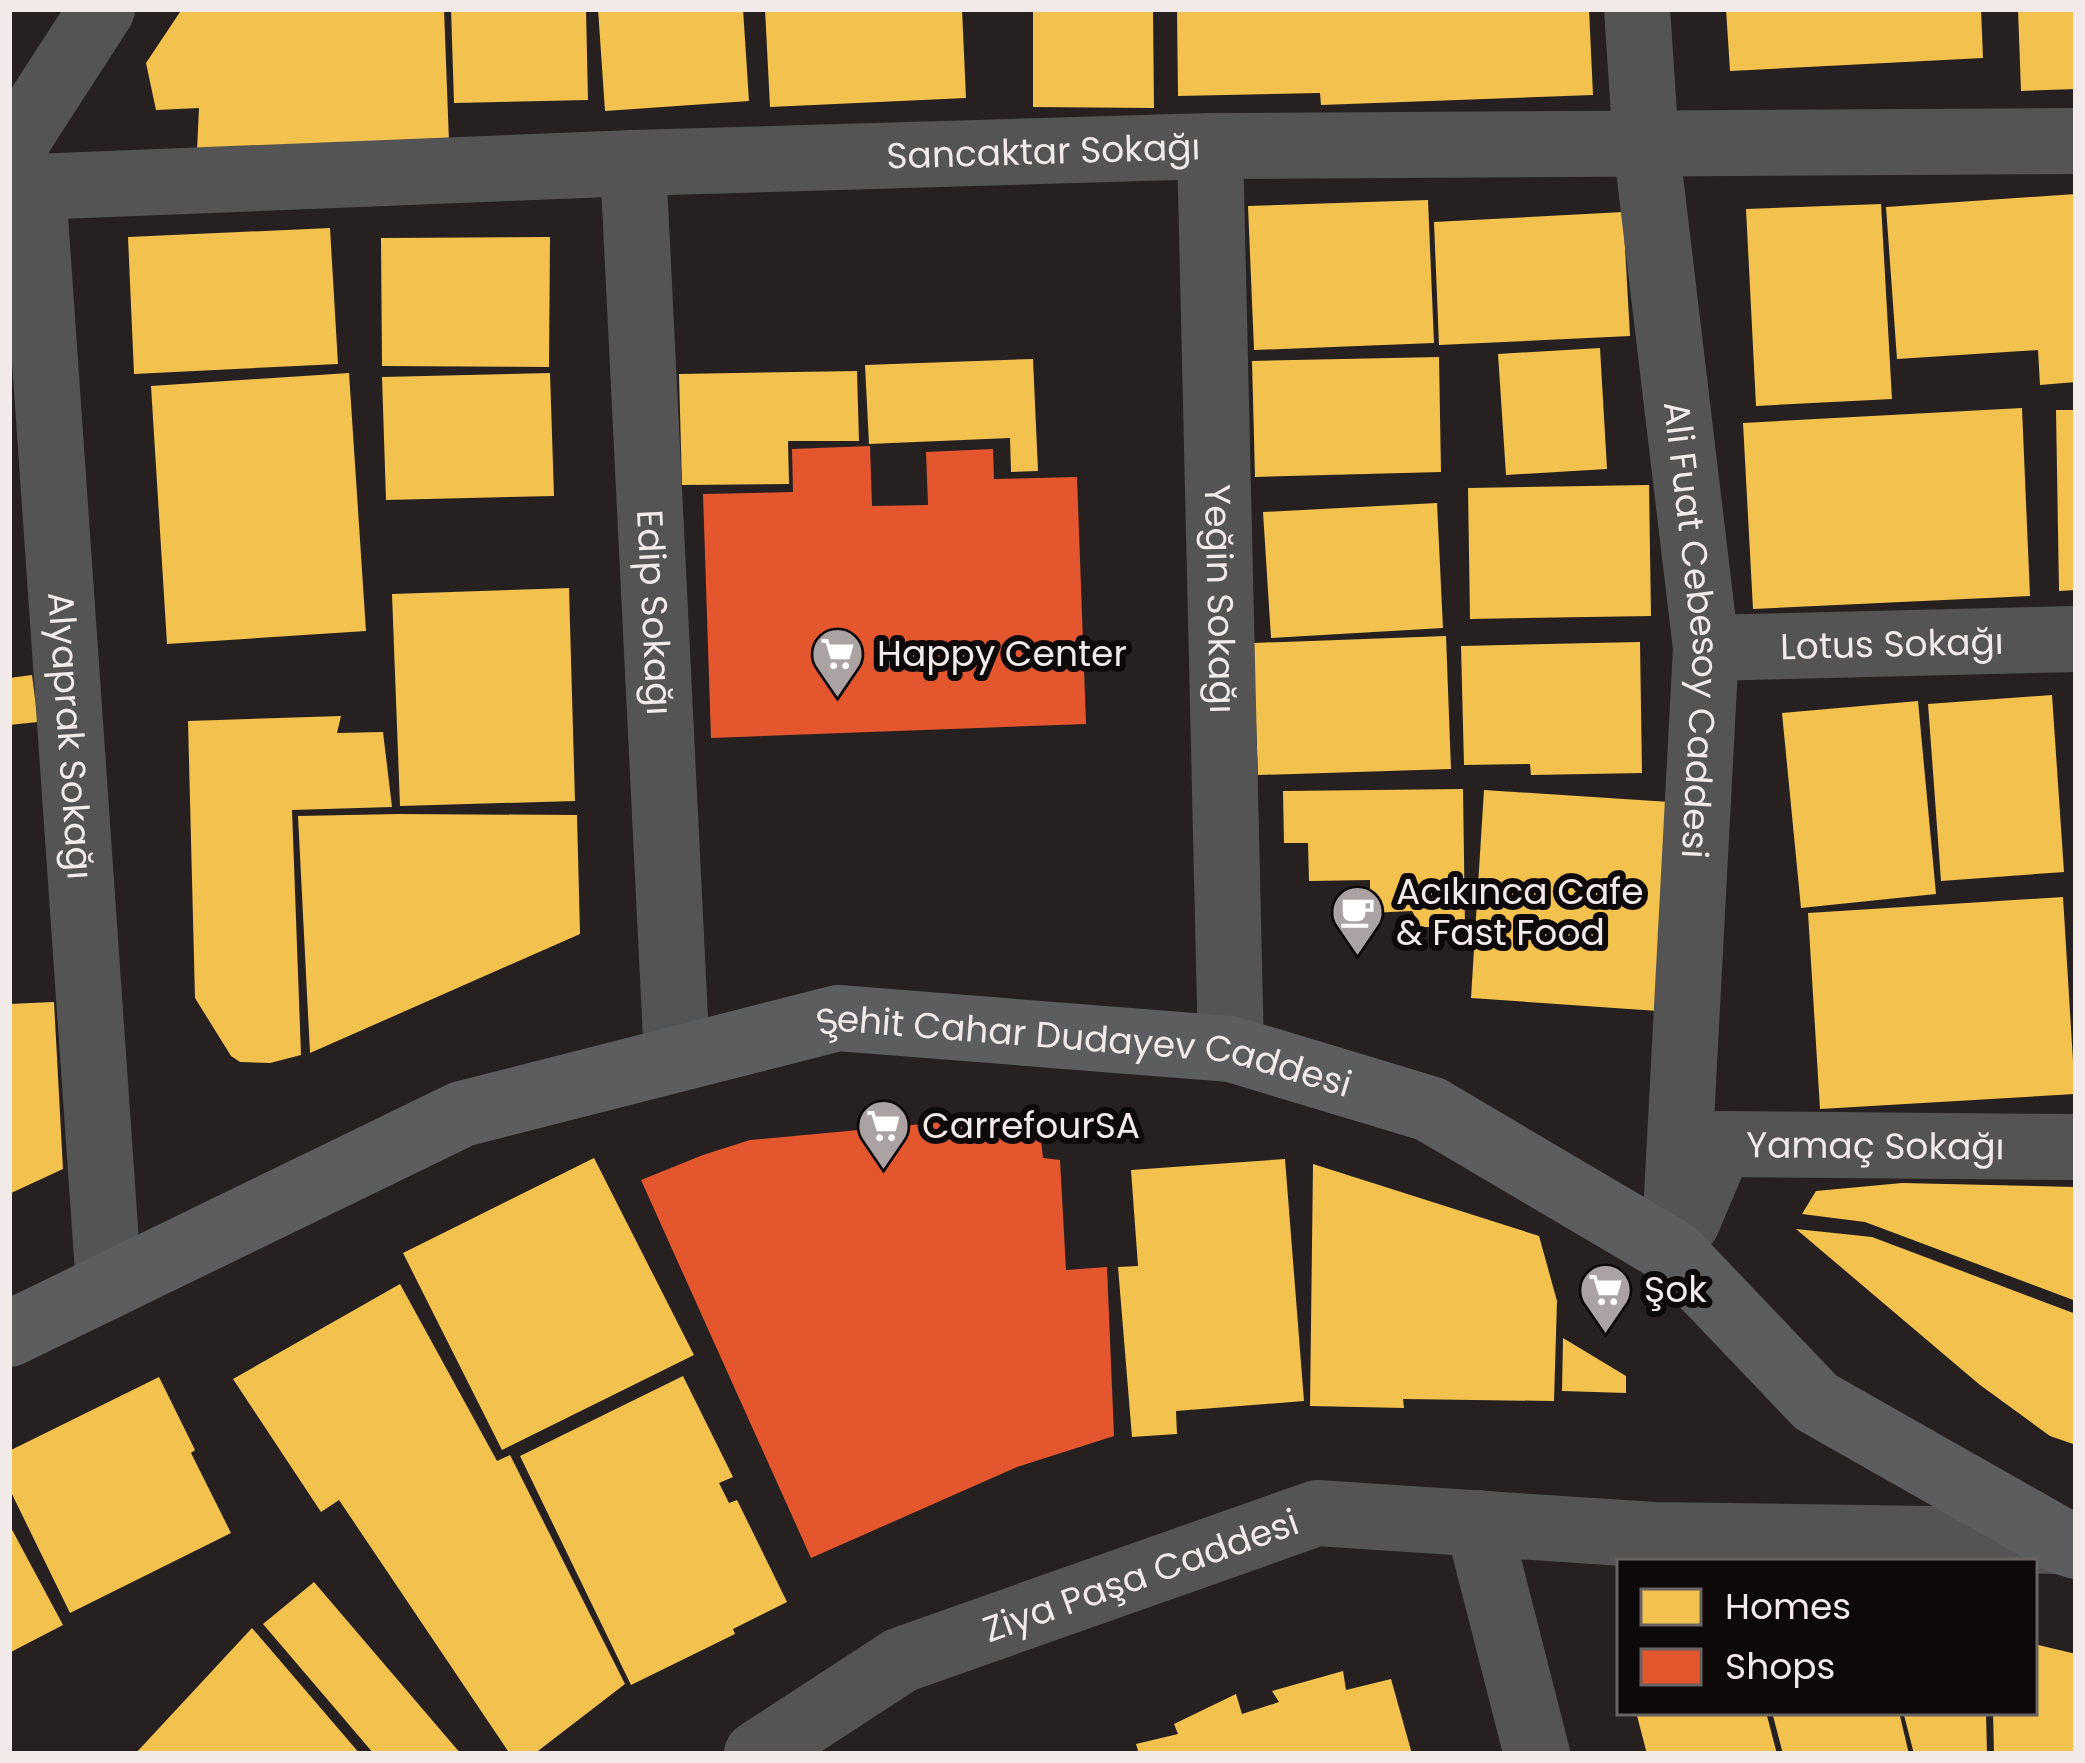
<svg xmlns="http://www.w3.org/2000/svg" width="2085" height="1763" font-family="Poppins,sans-serif">
<rect width="100%" height="100%" fill="#262020"/>
<path fill="#f2c14e" d="M 182,9 L 444,9 L 449,142 L 197,150 L 199,108 L 156,110 L 146,63 Z
M 451,9 L 586,9 L 588,100 L 454,103 Z
M 598,9 L 743,9 L 749,101 L 605,111 Z
M 765,9 L 962,9 L 966,98 L 770,107 Z
M 1033,9 L 1153,9 L 1154,108 L 1033,107 Z
M 1177,9 L 1589,9 L 1593,95 L 1321,105 L 1320,93 L 1178,96 Z
M 1726,9 L 1981,9 L 1983,58 L 1730,71 Z
M 2018,9 L 2076,9 L 2076,89 L 2021,91 Z
M 2076,194 L 2076,382 L 2040,385 L 2038,350 L 1897,359 L 1886,207 Z
M 1428,200 L 1434,343 L 1254,350 L 1248,206 Z
M 1881,204 L 1892,399 L 1756,406 L 1746,209 Z
M 1623,212 L 1630,336 L 1439,345 L 1434,222 Z
M 330,228 L 338,364 L 134,374 L 128,237 Z
M 550,237 L 549,367 L 382,366 L 381,238 Z
M 1600,348 L 1607,469 L 1506,475 L 1498,354 Z
M 1439,357 L 1441,472 L 1255,477 L 1252,361 Z
M 1033,359 L 1038,471 L 1011,472 L 1010,438 L 869,444 L 865,365 Z
M 857,371 L 859,441 L 788,441 L 789,484 L 682,485 L 679,374 Z
M 349,373 L 366,631 L 167,644 L 151,386 Z
M 550,373 L 554,496 L 386,500 L 382,377 Z
M 2022,408 L 2030,596 L 1753,609 L 1743,423 Z
M 2056,410 L 2076,410 L 2076,590 L 2059,591 Z
M 1649,485 L 1651,616 L 1470,619 L 1468,488 Z
M 1437,503 L 1443,628 L 1271,638 L 1263,512 Z
M 569,588 L 575,801 L 400,806 L 392,594 Z
M 1446,636 L 1451,769 L 1258,775 L 1253,643 Z
M 1640,642 L 1642,773 L 1531,775 L 1530,764 L 1464,765 L 1461,646 Z
M 32,675 L 38,722 L 9,725 L 9,678 Z
M 2052,695 L 2064,872 L 1941,881 L 1928,704 Z
M 1918,701 L 1936,894 L 1801,908 L 1782,713 Z
M 341,716 L 337,733 L 383,732 L 392,807 L 292,810 L 301,1055 L 270,1063 L 240,1062 L 231,1056 L 195,998 L 188,721 Z
M 1463,789 L 1465,927 L 1421,927 L 1412,911 L 1370,913 L 1370,880 L 1309,881 L 1308,843 L 1284,843 L 1283,791 Z
M 1484,790 L 1670,802 L 1658,1011 L 1471,998 Z
M 398,814 L 577,815 L 580,934 L 310,1053 L 298,816 Z
M 2063,897 L 2075,1094 L 1820,1109 L 1808,913 Z
M 54,1002 L 63,1169 L 9,1194 L 9,1004 Z
M 594,1158 L 694,1355 L 502,1450 L 403,1253 Z
M 1285,1159 L 1304,1401 L 1176,1411 L 1177,1434 L 1132,1437 L 1118,1267 L 1138,1266 L 1131,1170 Z
M 1313,1164 L 1539,1236 L 1557,1301 L 1554,1401 L 1403,1399 L 1404,1408 L 1310,1406 Z
M 1902,1183 L 2076,1187 L 2076,1301 L 1865,1222 L 1802,1214 L 1816,1191 Z
M 1796,1229 L 1872,1237 L 2076,1314 L 2076,1445 L 2050,1436 L 1980,1385 Z
M 400,1284 L 497,1461 L 510,1455 L 625,1684 L 534,1754 L 510,1754 L 339,1500 L 321,1512 L 233,1379 Z
M 1563,1338 L 1626,1376 L 1626,1393 L 1562,1391 Z
M 683,1376 L 733,1477 L 719,1483 L 729,1503 L 737,1500 L 787,1602 L 733,1629 L 735,1634 L 631,1685 L 520,1456 Z
M 159,1377 L 195,1450 L 191,1453 L 231,1533 L 70,1613 L 9,1488 L 9,1451 Z
M 9,1524 L 63,1625 L 9,1653 Z
M 314,1582 L 461,1754 L 374,1754 L 263,1624 Z
M 252,1628 L 360,1754 L 135,1754 Z
M 2034,1644 L 2076,1654 L 2076,1754 L 1994,1754 L 1993,1712 L 2034,1712 Z
M 1343,1671 L 1346,1690 L 1391,1679 L 1412,1754 L 1139,1754 L 1136,1744 L 1178,1734 L 1174,1724 L 1236,1694 L 1242,1714 L 1279,1702 L 1272,1691 Z
M 1636,1712 L 1766,1712 L 1777,1754 L 1647,1754 Z
M 1772,1712 L 1899,1712 L 1909,1754 L 1783,1754 Z
M 1914,1712 L 1986,1712 L 1987,1754 L 1914,1754 L 1904,1715 Z"/>
<path fill="#e4572e" d="M 870,446 L 872,506 L 928,505 L 926,452 L 993,449 L 994,479 L 1077,477 L 1086,724 L 711,738 L 703,494 L 793,492 L 792,449 Z
M 1038,1113 L 1043,1158 L 1060,1160 L 1066,1270 L 1107,1267 L 1114,1436 L 1017,1467 L 811,1558 L 641,1180 L 703,1155 L 750,1140 Z"/>
<g fill="none" stroke-linecap="round" stroke-linejoin="round">
<g stroke="#545455" stroke-width="66">
<path id="s1" d="M 1637,9 L 1646,144 L 1706,648 L 1674,1253"/>
<path id="s2" d="M 1210,146 L 1231,1049"/>
<path d="M 9,153 L 102,9"/>
<path id="s3" d="M 633,163 L 677,1059"/>
<path id="s4" d="M 9,188 L 633,163 L 1210,146 L 2076,141"/>
<path id="s5" d="M 33,188 L 109,1286"/>
<path id="s6" d="M 1706,648 L 2076,639"/>
<path id="s7" d="M 1687,1222 L 1720,1144 L 2076,1147"/>
<path d="M 1478,1523 L 1537,1754"/>
<path id="s8" d="M 757,1754 L 901,1660 L 1317,1513 L 1654,1535 L 2061,1541"/>
</g>
<path stroke="#5c5d5f" stroke-width="66" id="s9" d="M 9,1334 L 462,1114 L 838,1018 L 1231,1049 L 1430,1109 L 1674,1253 L 1816,1402 L 2061,1541 L 2076,1546"/>
</g>
<defs>
<symbol id="supermarket-pin" viewBox="-11 -11 22 30"><path d="M0 17L-7.5 6A9.5 9.5 0 1 1 7.5 6Z" fill="#aba3a3" stroke="#0e0909"/><path d="M-6-5.5h2.5l.6 2H6L4.5 2H-2.5L-4.4-4H-6ZM-1.5 3.2a1.3 1.3 0 1 0 .1 0ZM3 3.2a1.3 1.3 0 1 0 .1 0Z" fill="#fff"/></symbol>
<symbol id="cafe-pin" viewBox="-11 -11 22 30"><path d="M0 17L-7.5 6A9.5 9.5 0 1 1 7.5 6Z" fill="#aba3a3" stroke="#0e0909"/><path d="M-5.5-4.5H6V0H3Q3 3.5 0 3.5H-2.5Q-5.5 3.5-5.5 0ZM3-3.2v2h1.7v-2ZM-6 4.5H4V6H-6Z" fill="#fff"/></symbol>
</defs>
<g fill-rule="evenodd">
<use href="#supermarket-pin" x="808" y="624" width="59" height="81"/>
<use href="#cafe-pin" x="1328" y="882" width="59" height="81"/>
<use href="#supermarket-pin" x="854" y="1096" width="59" height="81"/>
<use href="#supermarket-pin" x="1576" y="1260" width="59" height="81"/>
</g>
<g text-anchor="middle" stroke-width="12" stroke-linejoin="round" paint-order="stroke">
<g font-size="36" fill="#f2e9e9" stroke="#0e0909">
<text dy="13" stroke="none"><textPath href="#s4" startOffset="1035">Sancaktar Sokağı</textPath></text>
<text dy="13" stroke="none"><textPath href="#s2" startOffset="453">Yeğin Sokağı</textPath></text>
<text dy="13" stroke="none"><textPath href="#s3" startOffset="450">Edip Sokağı</textPath></text>
<text dy="13" stroke="none"><textPath href="#s1" startOffset="624">Ali Fuat Cebesoy Caddesi</textPath></text>
<text dy="13" stroke="none"><textPath href="#s6" startOffset="186">Lotus Sokağı</textPath></text>
<text dy="13" stroke="none"><textPath href="#s5" startOffset="549">Alyaprak Sokağı</textPath></text>
<text dy="13" stroke="none"><textPath href="#s9" startOffset="1140">Şehit Cahar Dudayev Caddesi</textPath></text>
<text dy="13" stroke="none"><textPath href="#s7" startOffset="240">Yamaç Sokağı</textPath></text>
<text dy="13" stroke="none"><textPath href="#s8" startOffset="426">Ziya Paşa Caddesi</textPath></text>
</g>
<g font-size="36" fill="#f2e9e9" stroke="#0e0909" text-anchor="start">
<text x="877" y="666">Happy Center</text>
<text x="1396" y="904">Acıkınca Cafe<tspan x="1396" dy="41">&amp; Fast Food</tspan></text>
<text x="922" y="1138">CarrefourSA</text>
<text x="1644" y="1302">Şok</text>
</g>
</g>
<rect width="2085" height="1763" fill="none" stroke="#f2e9e9" stroke-width="24"/>
<rect x="1617" y="1559" width="420" height="156" fill="#0e0909" stroke="#696363" stroke-width="3"/>
<rect x="1641" y="1589" width="60" height="36" fill="#f2c14e" stroke="#696363" stroke-width="3"/>
<text x="1725" y="1619" font-size="36" fill="#f2e9e9">Homes</text>
<rect x="1641" y="1649" width="60" height="36" fill="#e4572e" stroke="#696363" stroke-width="3"/>
<text x="1725" y="1679" font-size="36" fill="#f2e9e9">Shops</text>
</svg>
